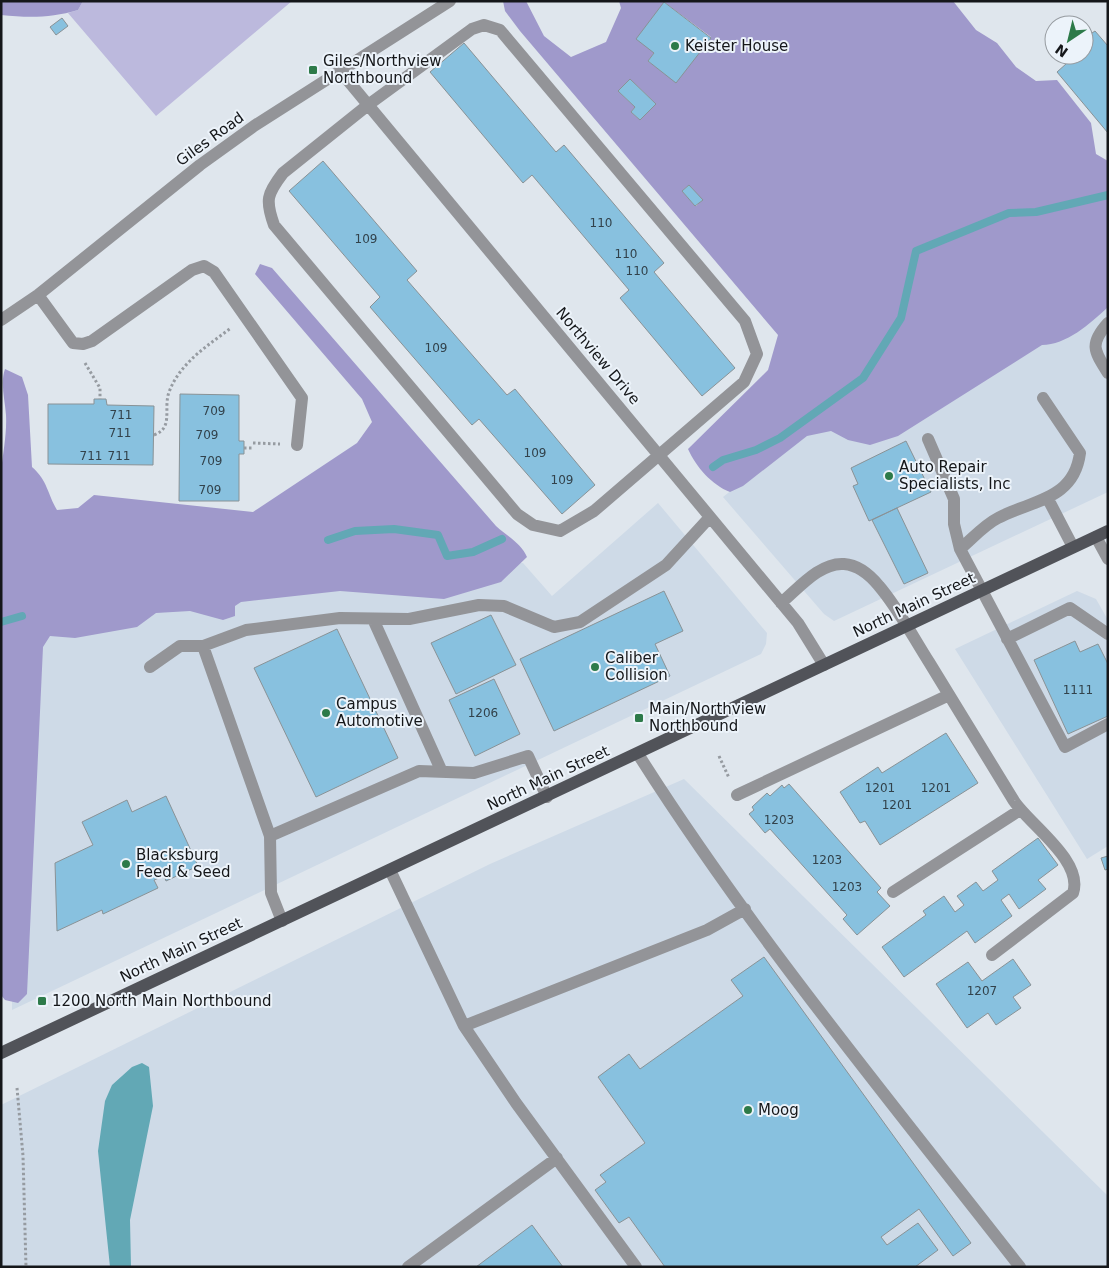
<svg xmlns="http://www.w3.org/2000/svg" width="1109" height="1268" font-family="'DejaVu Sans',sans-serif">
<rect width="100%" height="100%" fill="#dfe6ed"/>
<path fill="#cedae7" d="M 1108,292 L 1108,492 L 834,621 L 824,614 L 723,497 L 844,401 Z
M 658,503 L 767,633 L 766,644 L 761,654 L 12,1010 L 13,823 L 29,590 L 523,563 L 552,596 Z
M 1077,591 L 1096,599 L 1108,620 L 1108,846 L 1087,859 L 955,649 Z
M 684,779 L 1108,1196 L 1108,1267 L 1,1267 L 1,1105 L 490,864 Z"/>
<path fill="#bcb9dd" d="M 83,1 L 292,1 L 156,116 L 68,13 L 78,10 Z"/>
<path fill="#9f99cb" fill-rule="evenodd" d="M 1,1 L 83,1 L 78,10 C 51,18 29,18 1,15 Z
M 503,1 L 526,1 L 544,36 L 571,57 L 606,42 L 621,8 L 619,1 L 953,1 L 976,30 L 997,43 L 1016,67 L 1036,81 L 1057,80 L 1091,123 L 1096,154 L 1108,161 L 1108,307 C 1090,324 1066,345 1042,345 L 898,436 L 870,445 L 848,440 L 831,431 L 807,436 L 743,486 L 730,492 C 712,485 696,467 688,449 L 768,370 L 778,335 L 520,31 L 505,11 ZM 664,2 L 711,37 L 676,82 L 648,61 L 654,53 ZM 630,79 L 656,104 L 640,120 L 631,112 L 635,107 L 618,91 ZM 689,185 L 702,200 L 696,206 L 682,191 Z
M 260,264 L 272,268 L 496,526 C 507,536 522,544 527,557 L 501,582 L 444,599 L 340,591 L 241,602 L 235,606 L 235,616 L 223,620 L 190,611 L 156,613 L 137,627 L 75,638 L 50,636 L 43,647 L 27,994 L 18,1003 L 5,1000 L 1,995 L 1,471 C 3,453 7,433 6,415 C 5,400 0,383 5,369 L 22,377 L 28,395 L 32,467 C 48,481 47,493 57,510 L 78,508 L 94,495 L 253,512 L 357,443 L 372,422 L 362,399 L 255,274 Z"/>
<path fill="#62a8b5" d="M 142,1063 L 149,1067 L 153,1106 L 130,1220 L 131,1267 L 110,1267 L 98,1151 L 105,1101 L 112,1085 L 132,1067 Z"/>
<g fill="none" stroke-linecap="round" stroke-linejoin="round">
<path stroke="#62a8b5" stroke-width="8" d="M 713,467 L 723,460 L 756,450 L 780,438 L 863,378 L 901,318 L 916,251 L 1009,213 L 1036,212 L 1108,195
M 328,540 L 355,531 L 394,529 L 438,535 L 447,556 L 473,552 L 502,539
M 1,622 L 22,616"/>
</g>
<path fill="#88c1df" stroke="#899296" d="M 664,2 L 711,38 L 676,83 L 648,61 L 654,53 L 636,39 Z
M 62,18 L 68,26 L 56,35 L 50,27 Z
M 1095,31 L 1108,46 L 1108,133 L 1057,72 L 1076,55 L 1084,55 L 1084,49 L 1093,41 L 1089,35 Z
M 464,43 L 556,152 L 564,145 L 664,263 L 654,272 L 735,368 L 702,396 L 620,298 L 629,290 L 532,175 L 523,183 L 430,72 Z
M 630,79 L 656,104 L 640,120 L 631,112 L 635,107 L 618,91 Z
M 323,161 L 417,271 L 407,280 L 507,395 L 515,389 L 595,485 L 562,514 L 479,419 L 472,425 L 370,307 L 380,297 L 289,191 Z
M 689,185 L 703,200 L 695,206 L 682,191 Z
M 180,394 L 239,395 L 239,441 L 244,441 L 244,454 L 239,454 L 239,501 L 179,501 Z
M 94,399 L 106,399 L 107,405 L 154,406 L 153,465 L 48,464 L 48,404 L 94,404 Z
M 906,441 L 931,492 L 869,521 L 853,486 L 858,484 L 851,468 Z
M 897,508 L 928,573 L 904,584 L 872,520 Z
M 664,591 L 683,631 L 655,644 L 670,676 L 554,731 L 520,659 Z
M 491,615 L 516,665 L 456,694 L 431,643 Z
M 337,629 L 398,758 L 316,797 L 254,668 Z
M 1075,641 L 1080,652 L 1098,644 L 1108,664 L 1108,716 L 1068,734 L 1034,660 Z
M 494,679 L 520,734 L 475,756 L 449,700 Z
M 946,733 L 978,783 L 880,845 L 865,821 L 860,823 L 840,792 L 878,767 L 882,773 Z
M 789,784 L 881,888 L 877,892 L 890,906 L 857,935 L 843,919 L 847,915 L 770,829 L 765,833 L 749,814 L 754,810 L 752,807 L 767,793 L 770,796 L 782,785 L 784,788 Z
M 166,796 L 198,866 L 166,881 L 164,876 L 154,880 L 158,888 L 103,914 L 102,910 L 57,931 L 55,863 L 93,845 L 82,822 L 127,800 L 132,812 Z
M 1038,838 L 1058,865 L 1038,880 L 1046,889 L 1019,909 L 1009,894 L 1001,900 L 1012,916 L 975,943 L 967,931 L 904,977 L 882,947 L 926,915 L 923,911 L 944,896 L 955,912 L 964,905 L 957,896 L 976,882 L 983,891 L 998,880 L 992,871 Z
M 1108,856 L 1108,869 L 1105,870 L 1101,858 Z
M 764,957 L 971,1243 L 953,1256 L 919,1209 L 881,1237 L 887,1245 L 918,1223 L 938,1250 L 915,1267 L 665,1267 L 629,1217 L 619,1223 L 595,1190 L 606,1182 L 600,1175 L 645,1143 L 598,1077 L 629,1054 L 640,1069 L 743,996 L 731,980 Z
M 1013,959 L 1031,985 L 1013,997 L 1021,1008 L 996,1025 L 988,1013 L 967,1028 L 936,984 L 968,962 L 982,981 Z
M 532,1225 L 563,1267 L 476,1267 Z"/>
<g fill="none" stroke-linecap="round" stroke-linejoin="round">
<path stroke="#969ba1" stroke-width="3" stroke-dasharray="2.5 2.5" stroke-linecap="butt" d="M 85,363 L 100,388 L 100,399
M 154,435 C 174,428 163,409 169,392 C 180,363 207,346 231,328
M 253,443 L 280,444
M 244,448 L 253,448
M 719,756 L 729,778
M 17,1088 L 23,1156 L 26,1267"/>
<path stroke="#939498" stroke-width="12" d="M 484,25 L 500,30 L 745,321 L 757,354 L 744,382 L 594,511 L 560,531 L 533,525 L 517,514 L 274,225 C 265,200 267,194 283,173 L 368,105 L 472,29 Z
M 340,71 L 798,623 L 824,665
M 38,295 L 73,343 L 83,344 L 92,341 L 192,270 L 204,266 L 214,272 L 302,398 L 297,445
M 1,320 L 38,295 L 200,165 L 254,126 L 450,1
M 1108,323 C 1089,344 1094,351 1108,373
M 928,439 L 954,499 L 954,524 L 960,549 L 1065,747 L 1108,724
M 1048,499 L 1073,547
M 1096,537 L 1108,559
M 960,549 C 972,539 984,525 998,518 C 1032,500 1074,500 1080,453 L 1043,398
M 781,603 C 798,589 820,562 844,564 C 859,565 870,575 879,586 C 898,608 913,637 929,662 C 957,708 986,755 1014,801 C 1029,824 1084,861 1073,893 L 992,955
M 373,619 L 442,772
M 1007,639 L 1070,608 L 1108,634
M 203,646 L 270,836 L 271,893 L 282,921
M 150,667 L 180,646 L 203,646 L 246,630 L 340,618 L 409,619 L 479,605 L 504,606 L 554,627 L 580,622 L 666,565 L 710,517
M 638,754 C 752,934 889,1099 1020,1267
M 737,795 L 949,695
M 270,836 L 419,771 L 474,773 L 528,756 L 547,797
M 390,870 L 464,1026 L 516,1103 L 636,1267
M 893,892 L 1020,810
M 464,1026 L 707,930 L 745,909
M 408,1267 L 557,1158"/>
<path stroke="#515359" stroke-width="12" d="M 1,1053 L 1108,531"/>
</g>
<g fill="#2d7a49" stroke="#ecf3fa" stroke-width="2">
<circle cx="675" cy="46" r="5"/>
<rect x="308" y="65" width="10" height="10" rx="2.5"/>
<circle cx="889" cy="476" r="5"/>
<circle cx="595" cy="667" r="5"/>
<circle cx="326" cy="713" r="5"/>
<rect x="634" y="713" width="10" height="10" rx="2.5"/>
<circle cx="126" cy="864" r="5"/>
<rect x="37" y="996" width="10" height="10" rx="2.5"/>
<circle cx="748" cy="1110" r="5"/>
</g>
<g text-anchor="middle" stroke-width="4" stroke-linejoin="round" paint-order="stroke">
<g font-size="12" fill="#32424b">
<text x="601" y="227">110</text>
<text x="366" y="243">109</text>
<text x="626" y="258">110</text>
<text x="637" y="275">110</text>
<text x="436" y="352">109</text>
<text x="214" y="415">709</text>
<text x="121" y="419">711</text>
<text x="120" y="437">711</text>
<text x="207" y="439">709</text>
<text x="535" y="457">109</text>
<text x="91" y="460">711</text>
<text x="119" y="460">711</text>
<text x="211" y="465">709</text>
<text x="562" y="484">109</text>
<text x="210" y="494">709</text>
<text x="1078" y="694">1111</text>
<text x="483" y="717">1206</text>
<text x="880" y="792">1201</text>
<text x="936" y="792">1201</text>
<text x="897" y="809">1201</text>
<text x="779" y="824">1203</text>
<text x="827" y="864">1203</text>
<text x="847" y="891">1203</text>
<text x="982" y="995">1207</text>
</g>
<g font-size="15" fill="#15171a" stroke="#ecf3fa" text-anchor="start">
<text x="685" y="51">Keister House</text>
<text x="323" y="66">Giles/Northview<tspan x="323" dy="17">Northbound</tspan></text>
<text x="899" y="472">Auto Repair<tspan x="899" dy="17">Specialists, Inc</tspan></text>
<text x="605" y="663">Caliber<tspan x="605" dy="17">Collision</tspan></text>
<text x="336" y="709">Campus<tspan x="336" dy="17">Automotive</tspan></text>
<text x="649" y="714">Main/Northview<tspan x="649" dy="17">Northbound</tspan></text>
<text x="136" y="860">Blacksburg<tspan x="136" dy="17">Feed &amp; Seed</tspan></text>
<text x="52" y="1006">1200 North Main Northbound</text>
<text x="758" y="1115">Moog</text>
</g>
<g font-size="15" fill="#15171a" stroke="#ecf3fa">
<text transform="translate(210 139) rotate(-36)" y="5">Giles Road</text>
<text transform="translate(598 356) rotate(50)" y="5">Northview Drive</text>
<text transform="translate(914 605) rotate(-25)" y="5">North Main Street</text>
<text transform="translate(548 778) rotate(-25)" y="5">North Main Street</text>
<text transform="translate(181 950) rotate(-25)" y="5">North Main Street</text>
</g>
</g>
<rect width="1109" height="1268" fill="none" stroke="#15171a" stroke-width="5"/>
<g transform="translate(1069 40) rotate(215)"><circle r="24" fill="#ecf3fa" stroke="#969ba0"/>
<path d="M0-4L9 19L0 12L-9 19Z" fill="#2d7a49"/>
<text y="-8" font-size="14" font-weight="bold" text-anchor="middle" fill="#15171a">N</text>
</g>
</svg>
